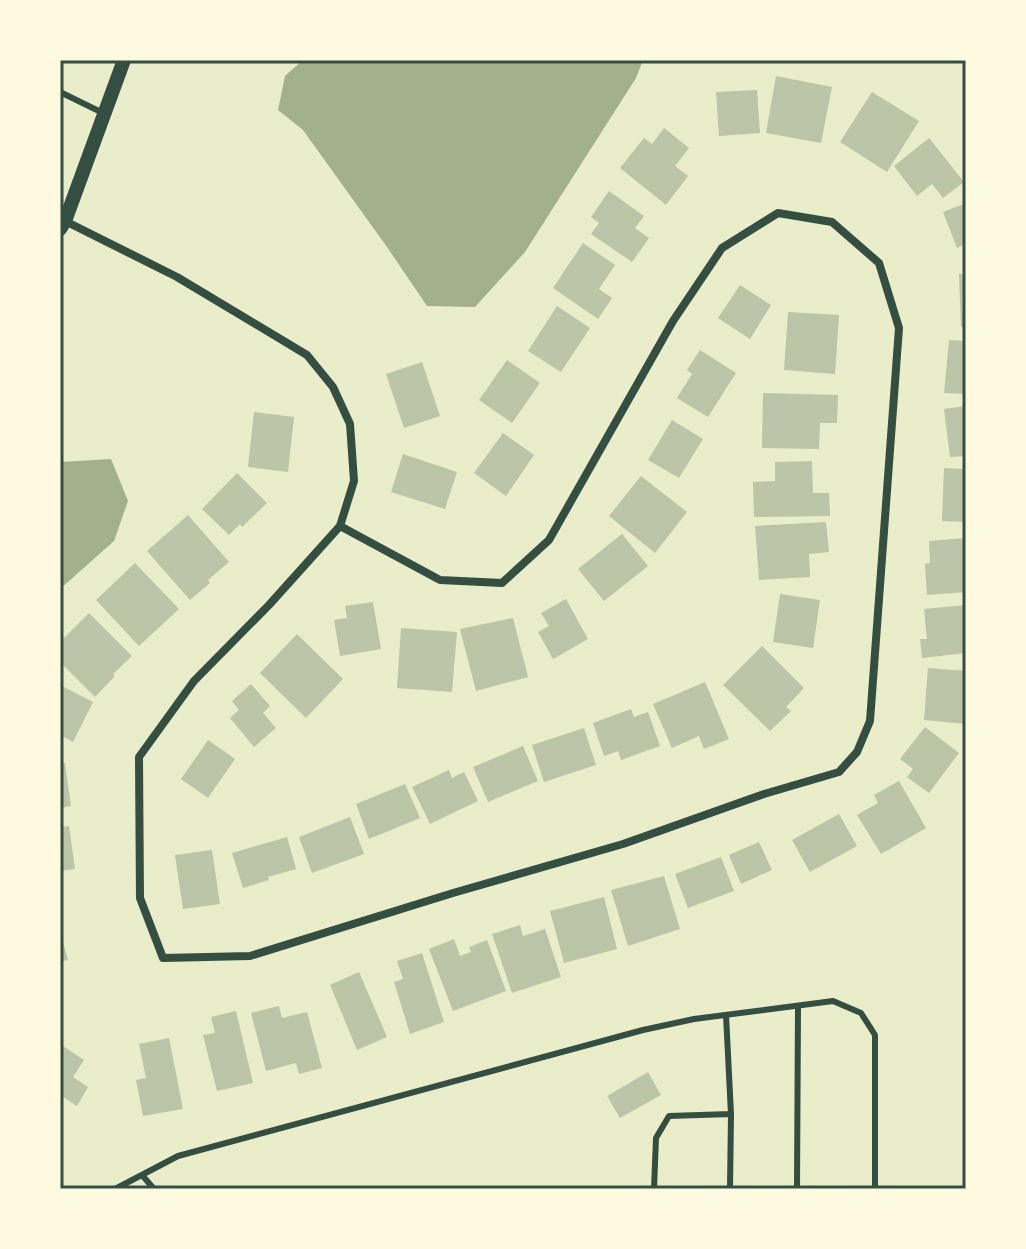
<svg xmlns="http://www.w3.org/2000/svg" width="1026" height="1249" font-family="Ubuntu,sans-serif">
<rect width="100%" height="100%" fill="#e9edc9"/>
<path fill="#a3b18a" d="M 303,60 L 643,60 L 636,78 L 525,252 L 475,307 L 427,306 L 387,247 L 303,130 L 278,110 L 285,76 Z
M 111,459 L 128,501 L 114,541 L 60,589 L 60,462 Z"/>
<path fill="#bcc5a7" d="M 776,76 L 832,87 L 821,143 L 766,133 Z
M 757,90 L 760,133 L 719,136 L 716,92 Z
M 872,92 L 919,121 L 887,172 L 840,142 Z
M 664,128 L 689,148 L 675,166 L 688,176 L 666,205 L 620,168 L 644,138 L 652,144 Z
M 929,138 L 964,182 L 943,198 L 932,184 L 917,196 L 894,166 Z
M 609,191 L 644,216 L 635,228 L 649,238 L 632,262 L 591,234 L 599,223 L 591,217 Z
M 966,203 L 966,252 L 963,245 L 957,248 L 943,212 Z
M 583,243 L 615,265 L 599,289 L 612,298 L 598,319 L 553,288 Z
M 959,274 L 966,274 L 966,327 L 961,327 Z
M 740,285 L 771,305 L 750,339 L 718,318 Z
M 557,306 L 590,328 L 561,372 L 528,351 Z
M 788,312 L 839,315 L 835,374 L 784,370 Z
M 949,340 L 966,341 L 966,394 L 944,393 Z
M 700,350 L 736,373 L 708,417 L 677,398 L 692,374 L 687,370 Z
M 507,360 L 540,383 L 512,423 L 479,400 Z
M 422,362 L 440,416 L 404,428 L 386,374 Z
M 763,393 L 838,395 L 837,423 L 820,423 L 819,449 L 762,448 Z
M 966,406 L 966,456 L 950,457 L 944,409 Z
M 254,412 L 294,417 L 288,472 L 248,467 Z
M 672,420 L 703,439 L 679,478 L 648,460 Z
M 503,433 L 534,455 L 506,496 L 474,473 Z
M 403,454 L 457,472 L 445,509 L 391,492 Z
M 812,461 L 813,493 L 829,493 L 830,516 L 754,517 L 753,482 L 775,481 L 775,462 Z
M 944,468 L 966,469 L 966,522 L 942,521 Z
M 237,473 L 267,503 L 242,527 L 240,524 L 229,535 L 202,509 Z
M 641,476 L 687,512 L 655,553 L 609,516 Z
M 188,515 L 229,562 L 208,580 L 210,583 L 190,600 L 147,551 Z
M 826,522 L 829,552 L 809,554 L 810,577 L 759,580 L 755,526 Z
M 622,534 L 648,566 L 604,601 L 578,569 Z
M 966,538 L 966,592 L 927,595 L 925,564 L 930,563 L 929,541 Z
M 135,563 L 179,609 L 139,646 L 96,600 Z
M 780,594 L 820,600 L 813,648 L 773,642 Z
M 566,599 L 588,639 L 553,659 L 538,632 L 549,626 L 541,613 Z
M 373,602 L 381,649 L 340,656 L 334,620 L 347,618 L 345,606 Z
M 966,605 L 966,653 L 922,658 L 920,639 L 927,639 L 924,609 Z
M 89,613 L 132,656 L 113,674 L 115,676 L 95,697 L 60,662 L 60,642 Z
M 513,618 L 528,677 L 476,691 L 460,629 Z
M 401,628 L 457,632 L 452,692 L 397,688 Z
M 297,634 L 343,679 L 306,718 L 260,673 Z
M 762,646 L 804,688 L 786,707 L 791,711 L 770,731 L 723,685 Z
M 928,668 L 966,671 L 966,724 L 924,720 Z
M 705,682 L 729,739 L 704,749 L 699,736 L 672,748 L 653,704 Z
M 251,684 L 270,706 L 263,713 L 276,728 L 254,747 L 230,718 L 239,710 L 232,701 Z
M 60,685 L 93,702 L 73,742 L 60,735 Z
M 631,709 L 634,717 L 648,712 L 660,746 L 621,760 L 618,751 L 604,756 L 593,723 Z
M 925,727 L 959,753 L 929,793 L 907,777 L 913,769 L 900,759 Z
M 584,728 L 596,765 L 544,782 L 532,745 Z
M 208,740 L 235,759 L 208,798 L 181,779 Z
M 523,746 L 538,781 L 488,802 L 473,767 Z
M 65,763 L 71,806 L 60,808 L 60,764 Z
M 449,770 L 452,778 L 464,772 L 478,801 L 430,824 L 412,787 Z
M 899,781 L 926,828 L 881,854 L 857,815 L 878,803 L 874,795 Z
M 405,784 L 420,818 L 369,839 L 356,804 Z
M 839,814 L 857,846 L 810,872 L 792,840 Z
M 350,817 L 364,854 L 312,873 L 299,837 Z
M 69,826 L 75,869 L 60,871 L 60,827 Z
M 287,837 L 296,869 L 268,877 L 269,880 L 243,888 L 232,853 Z
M 759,842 L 772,870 L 741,884 L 729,855 Z
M 212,850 L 220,904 L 183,909 L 175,855 Z
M 721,857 L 734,891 L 688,908 L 675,874 Z
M 664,876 L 680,929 L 628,946 L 611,890 Z
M 604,897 L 617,949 L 564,963 L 550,911 Z
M 520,925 L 523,936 L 545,929 L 561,977 L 512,993 L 492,934 Z
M 60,931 L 68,960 L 60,962 Z
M 454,939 L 460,956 L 471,952 L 469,947 L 487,940 L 506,991 L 453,1011 L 429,949 Z
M 422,953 L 444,1022 L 410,1034 L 394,982 L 403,979 L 397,961 Z
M 359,972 L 387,1037 L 357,1050 L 330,985 Z
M 279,1006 L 282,1018 L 307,1012 L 322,1068 L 299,1074 L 296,1063 L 266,1071 L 251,1013 Z
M 236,1011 L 253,1083 L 217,1091 L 203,1035 L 215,1033 L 211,1017 Z
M 169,1038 L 183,1109 L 143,1116 L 136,1080 L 146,1078 L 139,1044 Z
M 60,1044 L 84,1060 L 73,1077 L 88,1087 L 77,1106 L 60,1095 Z
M 648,1072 L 661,1095 L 620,1118 L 607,1096 Z"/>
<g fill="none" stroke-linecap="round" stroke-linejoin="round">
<path stroke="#344e41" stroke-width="6" d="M 60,92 L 103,113
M 142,1175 L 154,1189
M 115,1189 L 178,1156 L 643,1030 L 694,1019 L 833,1001 L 861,1013 L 875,1035 L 875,1189
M 654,1189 L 656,1138 L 669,1116 L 731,1114 L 726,1015
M 730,1189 L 731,1114
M 797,1189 L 798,1006"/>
<path stroke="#344e41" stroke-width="8" d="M 778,213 L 832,222 L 879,263 L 899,328 L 870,721 L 857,752 L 839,772 L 764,794 L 623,844 L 453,893 L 250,956 L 163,958 L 140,898 L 139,757 L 194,681 L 269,605 L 340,526 L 440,580 L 502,583 L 549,540 L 673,321 L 722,248 Z
M 65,221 L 177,277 L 307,355 L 333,387 L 350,424 L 354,481 L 340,526"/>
<path stroke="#344e41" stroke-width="14" d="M 60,229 L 65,221 L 124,60"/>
</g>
<rect width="1026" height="1249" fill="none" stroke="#fefae0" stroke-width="124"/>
<rect x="62" y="62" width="902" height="1125" fill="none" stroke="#344e41" stroke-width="3"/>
</svg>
